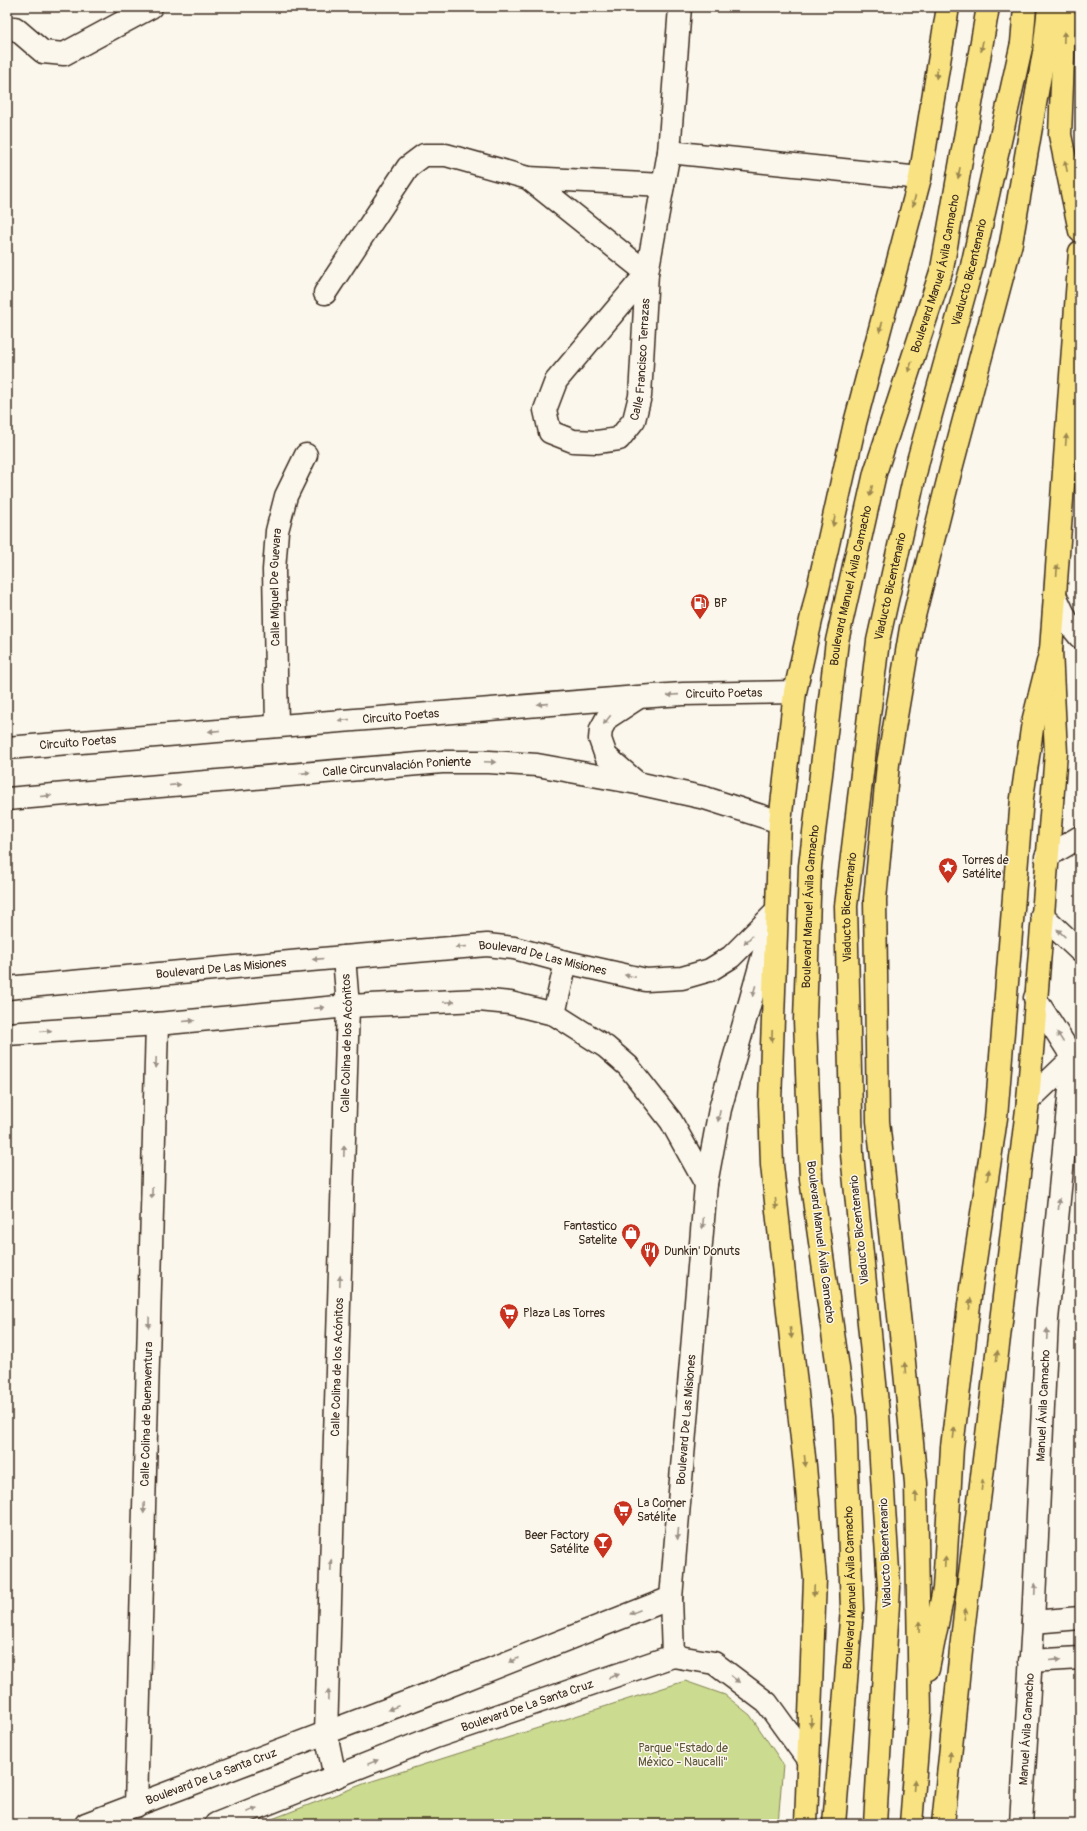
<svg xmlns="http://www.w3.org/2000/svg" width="1087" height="1831" font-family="Pangolin,sans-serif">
<rect width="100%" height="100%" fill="#fbf7ec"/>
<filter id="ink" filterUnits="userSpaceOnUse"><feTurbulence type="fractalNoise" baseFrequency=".025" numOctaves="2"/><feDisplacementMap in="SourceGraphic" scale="8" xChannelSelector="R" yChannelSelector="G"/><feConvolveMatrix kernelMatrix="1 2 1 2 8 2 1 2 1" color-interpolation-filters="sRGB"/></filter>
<g filter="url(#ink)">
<path fill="#cbdb8f" stroke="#838256" d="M 685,1681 L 725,1695 L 750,1715 L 783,1764 L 778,1824 L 259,1824 L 366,1783 Z"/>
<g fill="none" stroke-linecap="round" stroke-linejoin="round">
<defs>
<g id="street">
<path d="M 15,28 L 43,52 L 64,54 L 151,7"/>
<path d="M 669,152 L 920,178"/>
<path d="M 528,178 L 663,185"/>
<path id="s1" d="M 647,273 L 556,381 L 545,410 L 550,432 L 573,441 L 597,442 L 619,439 L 634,420 L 640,396 L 647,273 L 669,152 L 680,7"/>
<path d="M 325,293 L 408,167 L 424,155 L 446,155 L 528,178 L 647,273"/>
<path id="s2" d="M 277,725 L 274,570 L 277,531 L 286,496 L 306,455"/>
<path d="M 1033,1622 L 1080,1618"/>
<path d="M 1030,1661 L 1080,1658"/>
<path id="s3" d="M 335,1777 L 326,1734 L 348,1006 L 344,957"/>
<path id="s4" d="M 136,1806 L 157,1024"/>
</g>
<g id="secondary">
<path d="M 1055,595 L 1067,621 L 1080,637"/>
<path d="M 636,699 L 607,718 L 601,729 L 600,739 L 606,756 L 636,782"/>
<path id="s5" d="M 7,748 L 638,697 L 683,694 L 795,692"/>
<path id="s6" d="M 7,799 L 442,762 L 489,762 L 537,765 L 637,783 L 705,798 L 780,822"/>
<path d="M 1046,857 L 1080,837"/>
<path d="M 1042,915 L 1080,951"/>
<path id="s7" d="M 7,988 L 344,957 L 487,945 L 514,948 L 566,962 L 646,980 L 682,978 L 710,970 L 731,957 L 775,913"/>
<path d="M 554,1014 L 566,962"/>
<path d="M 7,1034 L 157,1024 L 348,1006 L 479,1000 L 510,1003 L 554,1014 L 606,1047 L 628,1066 L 671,1121 L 706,1184"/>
<path d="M 1028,1101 L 1073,1058 L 1080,1055"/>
<path id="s8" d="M 673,1656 L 671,1598 L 706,1184 L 720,1109 L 772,924"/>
<path id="s9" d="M 86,1824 L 423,1696 L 671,1598"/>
<path id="s10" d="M 216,1824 L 435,1737 L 673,1656 L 714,1663 L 767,1703 L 809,1761"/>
<path id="s11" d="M 1021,1824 L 1033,1622 L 1047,1320 L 1073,1058 L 1035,998"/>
</g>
<path id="primary" d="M 806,1824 L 815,1579 L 805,1466 L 772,1165 L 770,1103 L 780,822 L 795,692 L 855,423 L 920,178 L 948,7
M 943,1824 L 963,1631 L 1028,1101 L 1056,753 L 1051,650 L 1080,252"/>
<g id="highway">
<path d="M 1065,7 L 1060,135 L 1080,231"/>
<path d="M 928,1669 L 944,1589 L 952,1447 L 971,1288 L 996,1118 L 1022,798 L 1033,722 L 1051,650"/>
<path id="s12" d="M 834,1824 L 852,1609 L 845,1417 L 811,1179 L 805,1020 L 810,866 L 837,641 L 875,473 L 942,269 L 988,7"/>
<path id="s13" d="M 875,1824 L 889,1587 L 878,1413 L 852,1154 L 846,906 L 878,641 L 918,461 L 972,266 L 1022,43 L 1025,7"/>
<path d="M 911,1824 L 920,1711 L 916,1483 L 904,1362 L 878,1121 L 875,899 L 888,764 L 911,628 L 952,465 L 1011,243 L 1044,52 L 1049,7"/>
</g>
</defs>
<use href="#street" stroke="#3b2a1e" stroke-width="25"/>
<use href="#secondary" stroke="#3b2a1e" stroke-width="25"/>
<use href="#primary" stroke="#3b2a1e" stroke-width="25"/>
<use href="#highway" stroke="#3b2a1e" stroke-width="25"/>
<use href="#street" stroke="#fbf7ec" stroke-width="22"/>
<use href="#secondary" stroke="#fbf7ec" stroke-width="22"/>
<use href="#primary" stroke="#f8e281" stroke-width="22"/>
<use href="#highway" stroke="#f8e281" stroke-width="22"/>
</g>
<defs><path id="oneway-solid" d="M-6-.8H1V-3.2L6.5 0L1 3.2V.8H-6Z"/></defs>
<g fill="#9a8650">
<use href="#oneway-solid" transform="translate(1064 37) rotate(-88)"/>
<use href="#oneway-solid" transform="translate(982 46) rotate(100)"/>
<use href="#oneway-solid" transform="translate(937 73) rotate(99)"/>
<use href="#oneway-solid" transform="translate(1066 166) rotate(-102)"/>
<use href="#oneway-solid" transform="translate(959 173) rotate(100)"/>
<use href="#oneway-solid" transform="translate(914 201) rotate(105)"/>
<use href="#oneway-solid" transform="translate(881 327) rotate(105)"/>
<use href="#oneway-solid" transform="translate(910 367) rotate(108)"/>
<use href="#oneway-solid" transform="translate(1066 440) rotate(-86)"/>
<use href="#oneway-solid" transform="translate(871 491) rotate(103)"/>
<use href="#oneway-solid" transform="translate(834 521) rotate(102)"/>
<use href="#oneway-solid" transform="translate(1057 570) rotate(-86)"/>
<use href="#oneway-solid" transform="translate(772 1036) rotate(92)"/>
<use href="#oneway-solid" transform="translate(988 1175) rotate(-82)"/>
<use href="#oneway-solid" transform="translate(776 1204) rotate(84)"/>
<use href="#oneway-solid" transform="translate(970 1304) rotate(-83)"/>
<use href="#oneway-solid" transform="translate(791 1333) rotate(84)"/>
<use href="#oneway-solid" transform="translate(997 1356) rotate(-83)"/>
<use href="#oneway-solid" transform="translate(905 1368) rotate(-95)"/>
<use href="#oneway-solid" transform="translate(954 1433) rotate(-83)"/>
<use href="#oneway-solid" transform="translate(805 1461) rotate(84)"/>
<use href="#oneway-solid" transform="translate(982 1485) rotate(-83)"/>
<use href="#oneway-solid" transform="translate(916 1497) rotate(-91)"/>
<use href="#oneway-solid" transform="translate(945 1562) rotate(-87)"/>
<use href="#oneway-solid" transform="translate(814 1591) rotate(92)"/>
<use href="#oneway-solid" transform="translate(965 1614) rotate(-83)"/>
<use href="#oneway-solid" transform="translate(919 1627) rotate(-91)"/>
<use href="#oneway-solid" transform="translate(811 1721) rotate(92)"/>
<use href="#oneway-solid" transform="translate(950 1757) rotate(-84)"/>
<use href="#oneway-solid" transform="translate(914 1785) rotate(-85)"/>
</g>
<g fill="#9b9085">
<use href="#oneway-solid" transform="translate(673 695) rotate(176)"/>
<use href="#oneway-solid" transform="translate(543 704) rotate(175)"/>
<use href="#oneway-solid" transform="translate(344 720) rotate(175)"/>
<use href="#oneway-solid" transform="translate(607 720) rotate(128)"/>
<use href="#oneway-solid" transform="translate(214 731) rotate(175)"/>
<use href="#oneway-solid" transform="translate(490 762) rotate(2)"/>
<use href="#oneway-solid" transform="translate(305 773) rotate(-5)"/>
<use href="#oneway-solid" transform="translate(175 785) rotate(-5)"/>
<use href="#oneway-solid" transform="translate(46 796) rotate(-5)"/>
<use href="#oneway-solid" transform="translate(1061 933) rotate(-137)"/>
<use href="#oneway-solid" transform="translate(748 940) rotate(135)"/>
<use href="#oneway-solid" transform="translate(461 947) rotate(175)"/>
<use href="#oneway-solid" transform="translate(318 959) rotate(175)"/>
<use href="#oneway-solid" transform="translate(630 976) rotate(-168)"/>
<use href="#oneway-solid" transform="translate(754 991) rotate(106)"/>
<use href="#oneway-solid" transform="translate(449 1002) rotate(-2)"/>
<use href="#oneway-solid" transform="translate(319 1008) rotate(-5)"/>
<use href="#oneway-solid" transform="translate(189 1021) rotate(-5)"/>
<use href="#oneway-solid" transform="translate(46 1031) rotate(-4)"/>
<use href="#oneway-solid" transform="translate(1060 1037) rotate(-123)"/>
<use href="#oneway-solid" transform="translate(156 1063) rotate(92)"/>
<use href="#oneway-solid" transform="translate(719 1116) rotate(101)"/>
<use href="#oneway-solid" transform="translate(344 1151) rotate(-88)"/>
<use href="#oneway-solid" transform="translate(152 1193) rotate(92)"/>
<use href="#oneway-solid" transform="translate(1059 1204) rotate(-84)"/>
<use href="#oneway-solid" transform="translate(703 1223) rotate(95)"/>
<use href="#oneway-solid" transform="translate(340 1281) rotate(-88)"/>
<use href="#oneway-solid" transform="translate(149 1322) rotate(92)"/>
<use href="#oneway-solid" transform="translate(1047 1334) rotate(-87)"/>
<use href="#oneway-solid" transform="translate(144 1508) rotate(92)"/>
<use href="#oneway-solid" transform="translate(678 1534) rotate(95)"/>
<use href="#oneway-solid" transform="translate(331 1565) rotate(-88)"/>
<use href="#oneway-solid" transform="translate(1035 1589) rotate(-87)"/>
<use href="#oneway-solid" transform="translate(635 1612) rotate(158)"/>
<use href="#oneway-solid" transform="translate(514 1660) rotate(158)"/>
<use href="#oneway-solid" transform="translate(1055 1660) rotate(-5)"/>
<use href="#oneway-solid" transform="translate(614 1676) rotate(-19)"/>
<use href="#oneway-solid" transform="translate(735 1679) rotate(38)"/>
<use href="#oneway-solid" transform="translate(328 1695) rotate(-88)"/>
<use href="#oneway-solid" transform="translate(393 1708) rotate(159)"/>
<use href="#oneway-solid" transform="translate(373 1762) rotate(-22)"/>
<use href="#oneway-solid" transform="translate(252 1810) rotate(-21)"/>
</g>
</g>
<defs>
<symbol id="fuel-pin" viewBox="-11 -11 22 30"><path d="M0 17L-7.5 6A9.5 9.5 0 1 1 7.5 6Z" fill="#c8321e" stroke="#fbf7ec"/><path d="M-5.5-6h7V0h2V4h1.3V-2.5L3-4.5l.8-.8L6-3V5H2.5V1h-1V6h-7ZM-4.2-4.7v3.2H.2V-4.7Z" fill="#fff"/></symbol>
<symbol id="sight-pin" viewBox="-11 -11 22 30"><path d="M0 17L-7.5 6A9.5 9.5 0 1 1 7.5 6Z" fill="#c8321e" stroke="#fbf7ec"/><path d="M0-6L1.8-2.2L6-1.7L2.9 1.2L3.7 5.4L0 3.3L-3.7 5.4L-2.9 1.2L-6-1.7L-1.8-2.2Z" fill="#fff"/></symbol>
<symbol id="shop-pin" viewBox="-11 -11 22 30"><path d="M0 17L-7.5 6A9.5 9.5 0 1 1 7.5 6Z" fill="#c8321e" stroke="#fbf7ec"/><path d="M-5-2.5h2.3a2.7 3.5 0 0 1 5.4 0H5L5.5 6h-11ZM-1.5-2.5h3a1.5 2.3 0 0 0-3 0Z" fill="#fff"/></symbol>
<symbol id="restaurant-pin" viewBox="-11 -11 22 30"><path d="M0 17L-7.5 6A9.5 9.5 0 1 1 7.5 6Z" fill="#c8321e" stroke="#fbf7ec"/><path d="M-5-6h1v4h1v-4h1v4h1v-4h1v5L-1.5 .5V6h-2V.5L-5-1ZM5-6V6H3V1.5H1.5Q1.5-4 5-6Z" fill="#fff"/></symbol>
<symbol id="supermarket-pin" viewBox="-11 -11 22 30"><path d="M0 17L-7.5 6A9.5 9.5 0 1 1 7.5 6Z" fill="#c8321e" stroke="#fbf7ec"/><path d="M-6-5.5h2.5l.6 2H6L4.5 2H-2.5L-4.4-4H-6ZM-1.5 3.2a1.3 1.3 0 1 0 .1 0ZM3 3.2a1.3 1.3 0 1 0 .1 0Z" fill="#fff"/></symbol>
<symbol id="bar-pin" viewBox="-11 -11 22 30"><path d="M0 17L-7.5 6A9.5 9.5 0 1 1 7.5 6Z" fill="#c8321e" stroke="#fbf7ec"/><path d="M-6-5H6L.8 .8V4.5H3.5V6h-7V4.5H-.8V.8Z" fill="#fff"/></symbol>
</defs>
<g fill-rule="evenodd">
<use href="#fuel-pin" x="689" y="592" width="22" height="30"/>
<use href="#sight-pin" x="937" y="856" width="22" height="30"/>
<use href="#shop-pin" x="620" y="1222" width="22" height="30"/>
<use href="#restaurant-pin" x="639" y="1240" width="22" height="30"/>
<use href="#supermarket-pin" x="498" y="1302" width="22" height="30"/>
<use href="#supermarket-pin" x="612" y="1499" width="22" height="30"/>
<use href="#bar-pin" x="592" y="1531" width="22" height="30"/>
</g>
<g text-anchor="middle" stroke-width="3" stroke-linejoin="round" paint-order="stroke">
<g font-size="12" fill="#3b2a1e" stroke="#fbf7ec">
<text dy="4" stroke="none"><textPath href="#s13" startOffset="1567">Viaducto Bicentenario</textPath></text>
<text dy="4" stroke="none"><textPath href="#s12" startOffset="1569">Boulevard Manuel Ávila Camacho</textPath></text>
<text dy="4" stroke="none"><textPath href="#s1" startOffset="351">Calle Francisco Terrazas</textPath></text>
<text dy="4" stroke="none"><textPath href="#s12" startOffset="1245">Boulevard Manuel Ávila Camacho</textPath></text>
<text dy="4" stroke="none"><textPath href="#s13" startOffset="1243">Viaducto Bicentenario</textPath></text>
<text dy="4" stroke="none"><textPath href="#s2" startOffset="138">Calle Miguel De Guevara</textPath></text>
<text dy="4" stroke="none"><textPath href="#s5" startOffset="719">Circuito Poetas</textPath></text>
<text dy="4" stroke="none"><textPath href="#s5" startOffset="395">Circuito Poetas</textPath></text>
<text dy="4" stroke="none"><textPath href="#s5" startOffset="71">Circuito Poetas</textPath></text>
<text dy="4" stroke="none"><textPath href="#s6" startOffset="391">Calle Circunvalación Poniente</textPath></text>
<text dy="4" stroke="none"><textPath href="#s12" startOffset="921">Boulevard Manuel Ávila Camacho</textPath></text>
<text dy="4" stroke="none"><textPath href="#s13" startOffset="919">Viaducto Bicentenario</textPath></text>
<text dy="4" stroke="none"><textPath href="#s7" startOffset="539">Boulevard De Las Misiones</textPath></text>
<text dy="4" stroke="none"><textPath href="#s7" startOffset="215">Boulevard De Las Misiones</textPath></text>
<text dy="4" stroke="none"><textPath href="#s3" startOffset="735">Calle Colina de los Acónitos</textPath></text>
<text transform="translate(859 1230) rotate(-96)" y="4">Viaducto Bicentenario</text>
<text transform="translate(821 1242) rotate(83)" y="4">Boulevard Manuel Ávila Camacho</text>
<text dy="4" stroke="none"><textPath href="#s3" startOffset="411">Calle Colina de los Acónitos</textPath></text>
<text dy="4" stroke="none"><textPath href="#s11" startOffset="419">Manuel Ávila Camacho</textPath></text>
<text dy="4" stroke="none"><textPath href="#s4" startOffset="392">Calle Colina de Buenaventura</textPath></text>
<text dy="4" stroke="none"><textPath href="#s8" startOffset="237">Boulevard De Las Misiones</textPath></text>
<text transform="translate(885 1553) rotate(-92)" y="4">Viaducto Bicentenario</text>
<text dy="4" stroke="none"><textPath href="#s12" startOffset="237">Boulevard Manuel Ávila Camacho</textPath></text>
<text dy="4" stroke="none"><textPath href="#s10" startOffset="333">Boulevard De La Santa Cruz</textPath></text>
<text dy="4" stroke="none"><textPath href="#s11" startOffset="95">Manuel Ávila Camacho</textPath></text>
<text dy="4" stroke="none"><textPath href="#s9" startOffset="134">Boulevard De La Santa Cruz</textPath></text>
</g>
<g font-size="12" fill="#3b2a1e" stroke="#fbf7ec" text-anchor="start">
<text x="714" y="607">BP</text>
<text x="962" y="864">Torres de<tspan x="962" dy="14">Satélite</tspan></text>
<text x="617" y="1230" text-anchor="end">Fantastico<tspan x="617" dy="14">Satelite</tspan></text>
<text x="664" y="1255">Dunkin' Donuts</text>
<text x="523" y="1317">Plaza Las Torres</text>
<text x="637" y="1507">La Comer<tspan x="637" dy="14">Satélite</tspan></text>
<text x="589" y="1539" text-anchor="end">Beer Factory<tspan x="589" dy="14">Satélite</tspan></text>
</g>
<g font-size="12" fill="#5f563a" stroke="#fbf7ec">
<text x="683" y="1752">Parque "Estado de<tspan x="683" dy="14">México - Naucalli"</tspan></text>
</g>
</g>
<rect width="1087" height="1831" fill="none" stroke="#fbf7ec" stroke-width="24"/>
<rect x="12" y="12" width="1063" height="1807" fill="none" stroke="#3b2a1e" stroke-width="1.5" filter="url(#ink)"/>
</svg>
